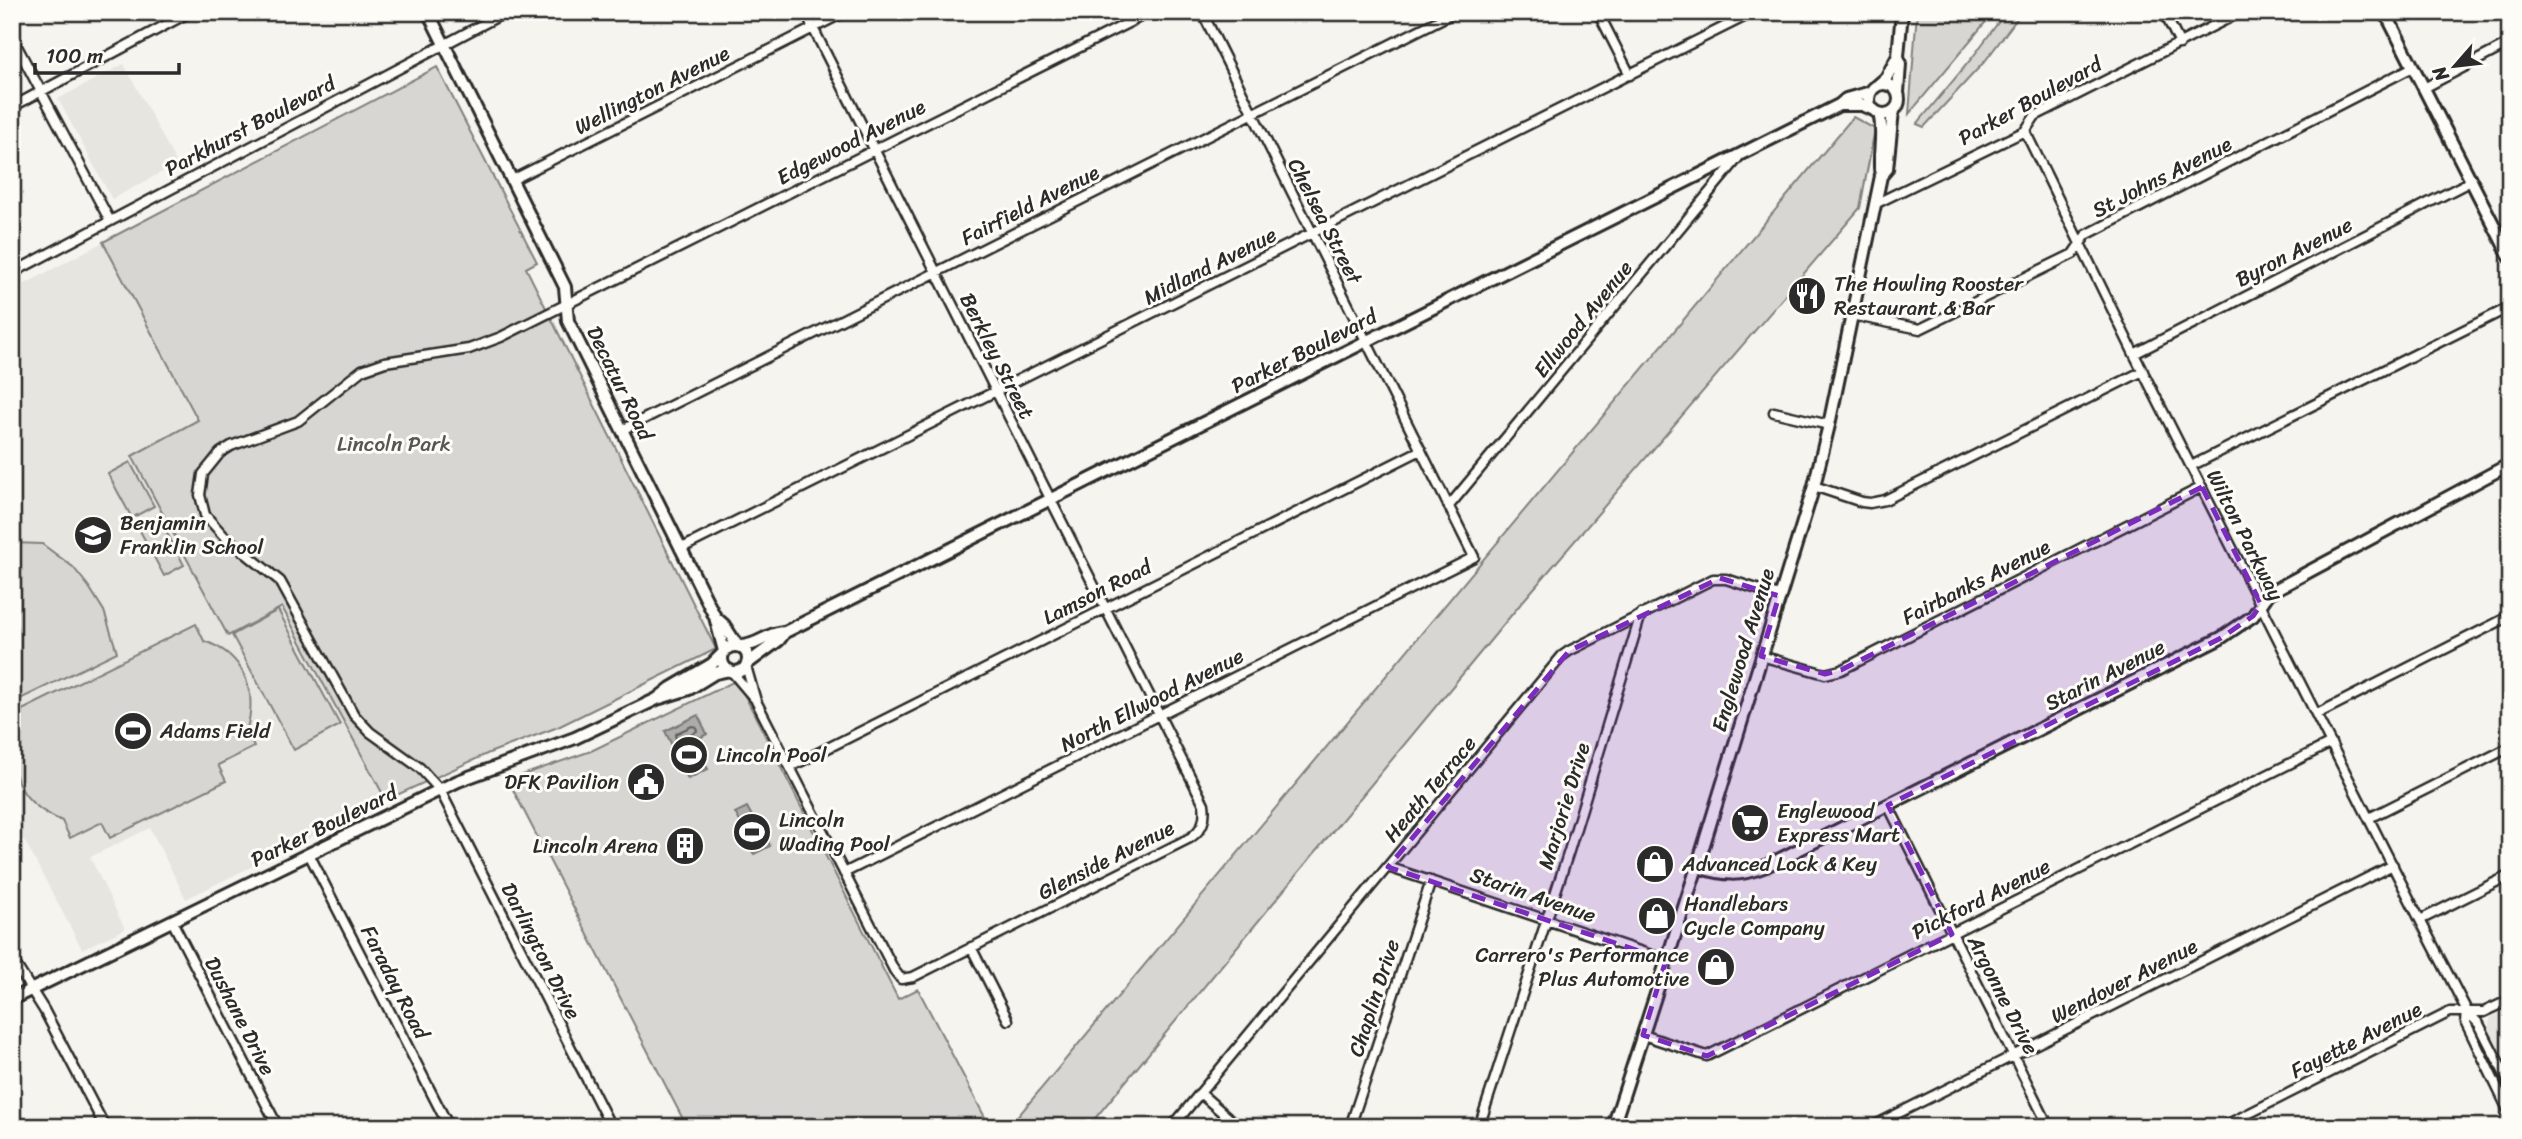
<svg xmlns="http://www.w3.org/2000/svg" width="2522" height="1139" font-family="Sriracha,sans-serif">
<rect width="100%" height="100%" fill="#f5f4ef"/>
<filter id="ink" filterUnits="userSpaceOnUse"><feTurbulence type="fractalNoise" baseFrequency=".0143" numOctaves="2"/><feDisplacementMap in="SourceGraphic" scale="14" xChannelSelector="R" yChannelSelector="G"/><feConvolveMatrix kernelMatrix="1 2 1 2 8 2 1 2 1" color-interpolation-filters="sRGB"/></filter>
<g filter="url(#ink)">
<path fill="#e6e5e0" d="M 124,64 L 177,164 L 112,199 L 58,99 Z
M 103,242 L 198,420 L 132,457 L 228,635 L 282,607 L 386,800 L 186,899 L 150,828 L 90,857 L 125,929 L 82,949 L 12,817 L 12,291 Z
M 2510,1008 L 2510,1072 L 2488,1028 L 2491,1017 Z"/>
<path fill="#d7d6d2" stroke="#81807e" stroke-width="2" d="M 1917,12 L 1994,12 L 1909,114 Z
M 2006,12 L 2022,12 L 1985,61 L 1924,127 L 1917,124 L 1972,58 Z
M 437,67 L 537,262 L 526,268 L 716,649 L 558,727 L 489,753 L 386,800 L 282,607 L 228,636 L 132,456 L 198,420 L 103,242 Z
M 1853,117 L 1875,129 L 1860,208 L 1518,607 L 1088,1127 L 1009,1127 Z
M 130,462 L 154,506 L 132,518 L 108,474 Z
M 158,516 L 184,565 L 164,576 L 138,527 Z
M 12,543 L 42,544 L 73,567 L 89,587 L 104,611 L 117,652 L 12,703 Z
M 278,610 L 340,725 L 294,750 L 232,635 Z
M 196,624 L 204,641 C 246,655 258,693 246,732 L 254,747 L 218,765 L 226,781 L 110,838 L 102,822 L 70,838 L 62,821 C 20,803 5,774 19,730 L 12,715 Z
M 737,680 L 898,999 L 918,989 L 990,1127 L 687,1127 L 508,780 L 591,751 Z"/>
<path fill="#adaca9" stroke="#797877" stroke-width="2" d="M 698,715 L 707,734 L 694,741 L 708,769 L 688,779 L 665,731 Z
M 747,807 L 754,820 L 762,825 L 770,846 L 754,854 L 742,836 L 742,825 L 735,813 Z"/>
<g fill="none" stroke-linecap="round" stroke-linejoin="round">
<path stroke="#5f5f5d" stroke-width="2" d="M 692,726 L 696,727 L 697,731 L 689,736 L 687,742 L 697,764 L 693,768 L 690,767 L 675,736 L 677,733 Z"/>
<defs>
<path id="street" d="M 1598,12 L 1630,75
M 2164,12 L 2180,44
M 12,37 L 110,221
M 2424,88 L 2510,43
M 12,107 L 190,12
M 2025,131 L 2134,354 L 2420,920 L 2467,1011 L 2479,1024 L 2510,1085
M 512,180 L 845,12
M 1875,204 L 2025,131 L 2035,116 L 2241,12
M 12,273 L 506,12
M 1851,315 L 1920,329 L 2073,254 L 2086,235 L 2413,67
M 2134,354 L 2471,181
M 1774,412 L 1829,425
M 622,430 L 1455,12
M 2191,466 L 2510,307
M 1814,486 L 1862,502 L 1870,503 L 1885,500 L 2143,371
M 1449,506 L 1738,158
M 680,549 L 1754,12
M 1761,656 L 1825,674 L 1841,670 L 2202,487
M 746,666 L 756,701 L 894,970 L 901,979 L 913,977 L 1190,838 C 1203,829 1206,819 1204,804 L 805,12
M 732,672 L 754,698
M 2317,714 L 2510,616
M 790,767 L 1421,450
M 1888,805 L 2049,1127
M 2369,818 L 2510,747
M 309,854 L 449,1127
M 1388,867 L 1666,960
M 844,873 L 1474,557 L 1202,12
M 2420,920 L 2510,875
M 172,921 L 278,1127
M 971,947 L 1008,1020
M 12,959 L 44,1010 L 105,1127
M 2467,1011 L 2466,1023 L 2510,1114
M 1643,1035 L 1707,1056 L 2331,743
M 1200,1093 L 1239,1127
M 611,1127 L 440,790 L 420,768 L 370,732 L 354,715 L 280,581 L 223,535 L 205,515 L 200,495 L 203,474 L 220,453 L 231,446 L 298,421 L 362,370 L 385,362 L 469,349 L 501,337 L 1150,12
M 1172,1127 L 1562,656 L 1569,651 L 1713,579 L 1726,579 L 1779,596
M 1350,1127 L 1431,881
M 1479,1127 L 1569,851 L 1641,614
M 1871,1127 L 2393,865
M 2222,1127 L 2450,1012 L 2484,1012 L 2510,1000"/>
<path id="secondary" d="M 428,12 L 565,287 L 568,321 L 715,617 L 724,651
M 2385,12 L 2510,257
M1869 99a15 15 0 1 1 30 0a15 15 0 1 1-30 0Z
M 1878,85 L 1886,78 L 1898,56
M 1898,93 L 1900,64 L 1898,56 L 1902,12
M 1839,105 L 1862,105 L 1874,110
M 1879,113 C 1885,134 1877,155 1881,176
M 715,617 L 724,625 L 737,645
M722 659a13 13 0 1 1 26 0a13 13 0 1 1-26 0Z
M 741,646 C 758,646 768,632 785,632 L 1839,105 L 1846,99 L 1871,92
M 748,663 L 779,640 L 785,632
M 660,698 L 689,689 L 715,673 L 729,670
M 1697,867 C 1725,875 1738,877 1766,866 L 2221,638 L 2253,616 L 2269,593 L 2510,464
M 12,999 L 458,781 L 575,738 L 657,699 L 671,688 L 712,664 L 722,654
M 1613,1127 L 1697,867 L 1814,486 L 1829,425 L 1881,176 L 1887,169 L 1893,111"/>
</defs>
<use href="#street" stroke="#2b2b2b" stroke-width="13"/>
<use href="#secondary" stroke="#2b2b2b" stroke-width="16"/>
<use href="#street" stroke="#fdfcf7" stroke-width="8"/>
<use href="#secondary" stroke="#fdfcf7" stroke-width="10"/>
</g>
</g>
<path fill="#7b2cbf" fill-opacity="0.2" stroke="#7b2cbf" stroke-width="5" stroke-dasharray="14 9" stroke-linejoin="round" d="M 2202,487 L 2261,604 L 2253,616 L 2221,638 L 1888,805 L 1952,934 L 1707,1056 L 1643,1035 L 1666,960 L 1388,867 L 1569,651 L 1720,578 L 1779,596 L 1761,656 L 1825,674 L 1841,670 Z"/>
<defs>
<symbol id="restaurant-disc" viewBox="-11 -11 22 22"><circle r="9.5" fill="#2b2b2b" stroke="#fdfcf7"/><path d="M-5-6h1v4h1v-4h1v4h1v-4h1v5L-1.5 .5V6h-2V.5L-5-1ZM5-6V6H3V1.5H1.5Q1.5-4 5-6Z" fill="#fff"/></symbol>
<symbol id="school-disc" viewBox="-11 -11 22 22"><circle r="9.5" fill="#2b2b2b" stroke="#fdfcf7"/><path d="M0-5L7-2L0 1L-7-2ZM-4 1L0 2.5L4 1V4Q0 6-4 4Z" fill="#fff"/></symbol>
<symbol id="stadium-disc" viewBox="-11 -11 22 22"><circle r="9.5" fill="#2b2b2b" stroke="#fdfcf7"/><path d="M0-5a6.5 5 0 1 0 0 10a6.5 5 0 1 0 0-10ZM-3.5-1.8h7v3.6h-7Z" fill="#fff"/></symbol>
<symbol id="civic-disc" viewBox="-11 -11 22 22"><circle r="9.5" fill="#2b2b2b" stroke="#fdfcf7"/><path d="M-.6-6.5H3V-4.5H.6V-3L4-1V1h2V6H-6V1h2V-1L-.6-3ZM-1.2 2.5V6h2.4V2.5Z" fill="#fff"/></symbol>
<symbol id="supermarket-disc" viewBox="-11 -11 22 22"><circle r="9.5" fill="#2b2b2b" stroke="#fdfcf7"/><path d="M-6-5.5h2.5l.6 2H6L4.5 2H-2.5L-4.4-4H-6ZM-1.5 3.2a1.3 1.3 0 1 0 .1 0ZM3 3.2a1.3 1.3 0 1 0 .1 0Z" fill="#fff"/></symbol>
<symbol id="building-disc" viewBox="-11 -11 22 22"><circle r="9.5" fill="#2b2b2b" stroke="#fdfcf7"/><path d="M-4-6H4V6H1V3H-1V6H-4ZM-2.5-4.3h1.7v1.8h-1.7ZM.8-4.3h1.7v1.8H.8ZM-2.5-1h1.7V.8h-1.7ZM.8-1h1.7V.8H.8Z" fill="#fff"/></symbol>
<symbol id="shop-disc" viewBox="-11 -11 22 22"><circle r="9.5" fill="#2b2b2b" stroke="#fdfcf7"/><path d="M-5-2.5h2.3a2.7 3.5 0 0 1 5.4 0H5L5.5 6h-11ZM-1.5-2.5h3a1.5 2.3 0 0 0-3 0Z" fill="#fff"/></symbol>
</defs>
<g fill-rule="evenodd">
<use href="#restaurant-disc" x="1785" y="274" width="44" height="44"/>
<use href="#school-disc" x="71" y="513" width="44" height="44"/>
<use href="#stadium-disc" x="111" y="709" width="44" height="44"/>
<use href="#stadium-disc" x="667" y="733" width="44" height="44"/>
<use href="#civic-disc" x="624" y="760" width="44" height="44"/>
<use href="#supermarket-disc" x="1728" y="801" width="44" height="44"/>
<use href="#stadium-disc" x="730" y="810" width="44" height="44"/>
<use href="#building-disc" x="663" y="824" width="44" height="44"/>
<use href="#shop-disc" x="1633" y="842" width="44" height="44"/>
<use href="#shop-disc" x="1635" y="894" width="44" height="44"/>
<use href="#shop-disc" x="1694" y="945" width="44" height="44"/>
</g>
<g text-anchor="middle" stroke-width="6" stroke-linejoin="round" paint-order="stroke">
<g font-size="21" fill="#2b2b2b" stroke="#fdfcf7">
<text transform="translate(652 90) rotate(-27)" y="7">Wellington Avenue</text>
<text transform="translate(2030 101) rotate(-29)" y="7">Parker Boulevard</text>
<text transform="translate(250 126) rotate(-28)" y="7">Parkhurst Boulevard</text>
<text transform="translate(851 142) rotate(-27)" y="7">Edgewood Avenue</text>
<text transform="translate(2162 177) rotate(-27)" y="7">St Johns Avenue</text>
<text transform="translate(1030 205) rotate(-27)" y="7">Fairfield Avenue</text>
<text transform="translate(1325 221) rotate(63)" y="7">Chelsea Street</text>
<text transform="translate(2294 252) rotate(-27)" y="7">Byron Avenue</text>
<text transform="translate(1210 266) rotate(-27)" y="7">Midland Avenue</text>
<text transform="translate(1583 319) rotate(-51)" y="7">Ellwood Avenue</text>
<text transform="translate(1304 351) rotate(-27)" y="7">Parker Boulevard</text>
<text transform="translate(997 356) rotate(63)" y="7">Berkley Street</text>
<text transform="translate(620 383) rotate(64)" y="7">Decatur Road</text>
<text transform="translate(2245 535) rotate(63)" y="7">Wilton Parkway</text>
<text transform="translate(1976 582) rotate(-27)" y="7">Fairbanks Avenue</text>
<text transform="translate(1097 592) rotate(-27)" y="7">Lamson Road</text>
<text transform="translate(1743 650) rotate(-73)" y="7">Englewood Avenue</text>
<text transform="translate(2105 675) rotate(-27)" y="7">Starin Avenue</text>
<text transform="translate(1152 700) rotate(-27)" y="7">North Ellwood Avenue</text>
<text transform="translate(1430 789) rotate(-50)" y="7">Heath Terrace</text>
<text transform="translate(1564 806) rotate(-73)" y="7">Marjorie Drive</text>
<text transform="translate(324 826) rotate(-26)" y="7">Parker Boulevard</text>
<text transform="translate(1106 860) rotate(-27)" y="7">Glenside Avenue</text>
<text transform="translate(1533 895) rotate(19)" y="7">Starin Avenue</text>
<text transform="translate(1981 899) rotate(-27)" y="7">Pickford Avenue</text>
<text transform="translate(541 951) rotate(63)" y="7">Darlington Drive</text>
<text transform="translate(2124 981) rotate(-27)" y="7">Wendover Avenue</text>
<text transform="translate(395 982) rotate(63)" y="7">Faraday Road</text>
<text transform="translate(2003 995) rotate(63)" y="7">Argonne Drive</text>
<text transform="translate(1374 998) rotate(-72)" y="7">Chaplin Drive</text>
<text transform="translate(240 1016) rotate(63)" y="7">Dushane Drive</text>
<text transform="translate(2356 1040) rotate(-27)" y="7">Fayette Avenue</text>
</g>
<g font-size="21" fill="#2b2b2b" stroke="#fdfcf7" text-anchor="start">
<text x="1834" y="291">The Howling Rooster<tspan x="1834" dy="24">Restaurant &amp; Bar</tspan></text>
<text x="120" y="530">Benjamin<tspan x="120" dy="24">Franklin School</tspan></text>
<text x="160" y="738">Adams Field</text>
<text x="716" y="762">Lincoln Pool</text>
<text x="619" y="789" text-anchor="end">DFK Pavilion</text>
<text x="1777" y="818">Englewood<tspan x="1777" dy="24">Express Mart</tspan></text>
<text x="779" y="827">Lincoln<tspan x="779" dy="24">Wading Pool</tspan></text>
<text x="658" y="853" text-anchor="end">Lincoln Arena</text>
<text x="1682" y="871">Advanced Lock &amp; Key</text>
<text x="1684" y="911">Handlebars<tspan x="1684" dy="24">Cycle Company</tspan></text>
<text x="1689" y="962" text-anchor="end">Carrero's Performance<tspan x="1689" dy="24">Plus Automotive</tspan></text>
</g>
<g font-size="21" fill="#565655" stroke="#fdfcf7">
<text x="394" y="451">Lincoln Park</text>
</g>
</g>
<rect width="2522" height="1139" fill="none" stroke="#fdfcf7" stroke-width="42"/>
<rect x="21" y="21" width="2480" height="1097" fill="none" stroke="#2b2b2b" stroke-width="2.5" filter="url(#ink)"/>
<g transform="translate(2455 66) rotate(242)" stroke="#fdfcf7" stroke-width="5" paint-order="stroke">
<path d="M0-5L12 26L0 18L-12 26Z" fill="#2b2b2b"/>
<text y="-10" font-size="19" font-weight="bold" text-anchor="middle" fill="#2b2b2b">N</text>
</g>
<path d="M35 63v10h144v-10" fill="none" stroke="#2b2b2b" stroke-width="3.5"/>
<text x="46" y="63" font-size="21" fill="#2b2b2b" stroke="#fdfcf7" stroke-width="5" paint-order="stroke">100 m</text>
</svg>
